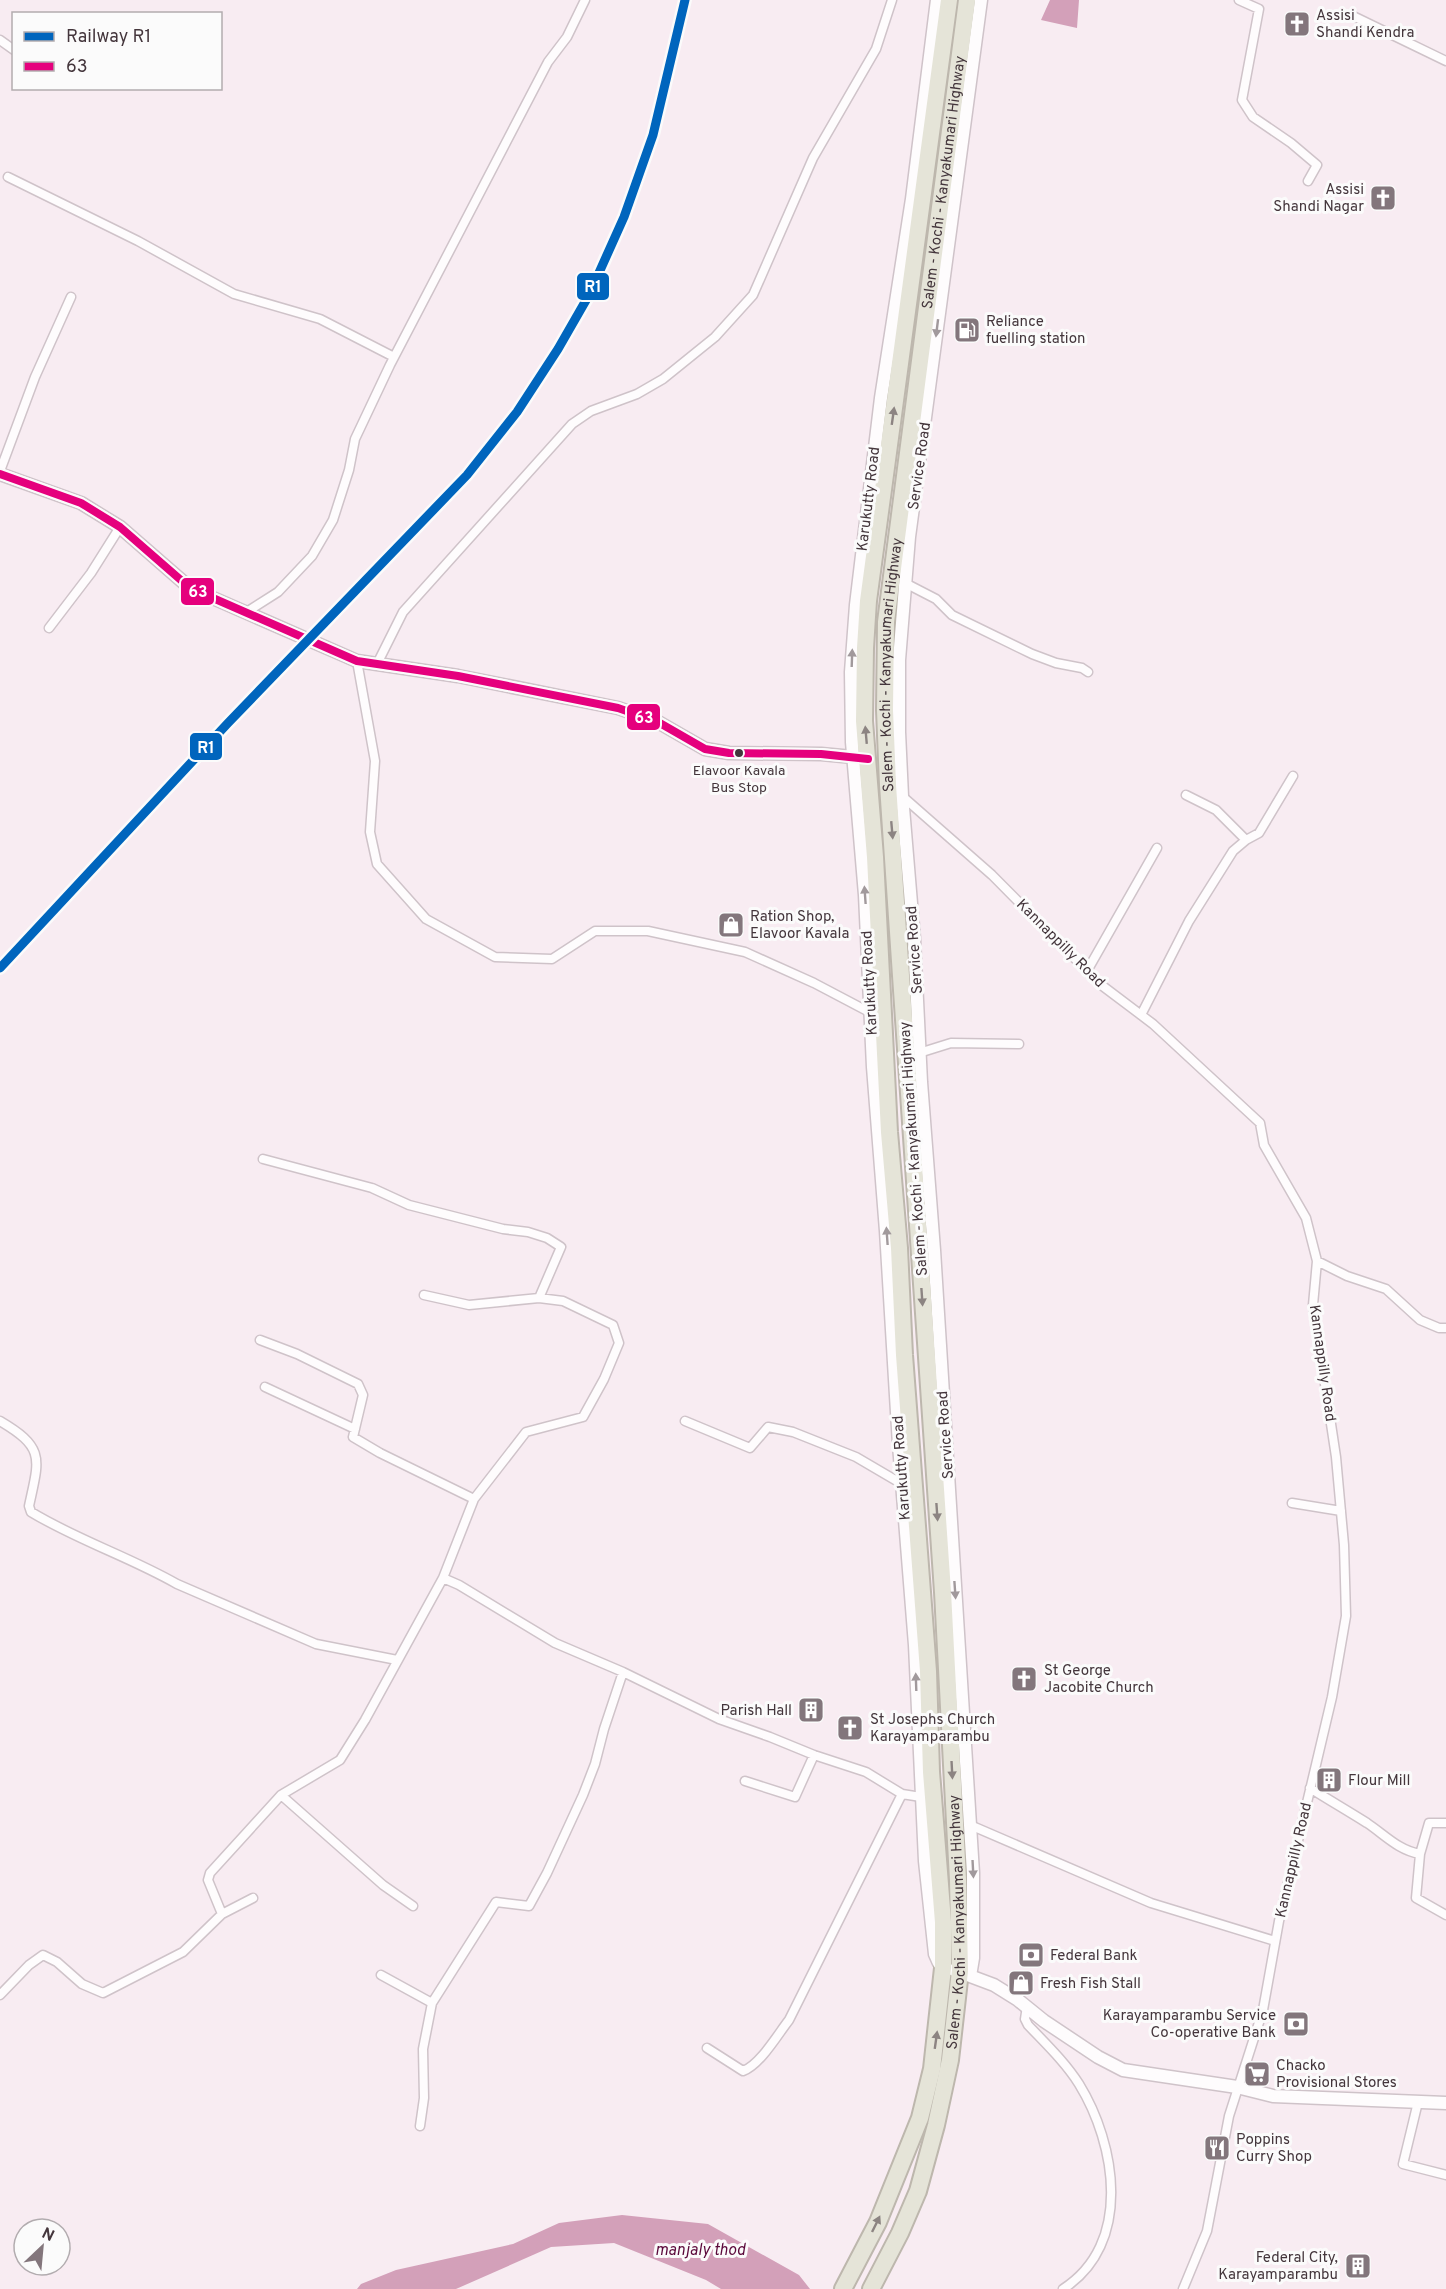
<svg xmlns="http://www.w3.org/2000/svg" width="1446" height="2289" font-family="Overpass,sans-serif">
<rect width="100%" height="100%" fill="#f8ecf2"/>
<path fill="#d3a0b9" d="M 1050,0 L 1079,0 L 1077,28 L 1041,20 Z
M 622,2215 L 708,2224 L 799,2275 L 810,2289 L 721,2289 L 706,2280 L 614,2243 L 551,2247 L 456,2289 L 357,2289 L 361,2284 L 396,2270 L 513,2244 L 559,2223 Z"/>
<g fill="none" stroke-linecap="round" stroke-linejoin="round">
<defs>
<path id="street" d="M 1239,0 L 1259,9 L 1242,100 L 1253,117 L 1291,143 L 1317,165 L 1308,181
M 1351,15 L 1446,61
M 0,40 L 14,50
M 8,177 L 138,241 L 234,294 L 320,319 L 394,357
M 0,471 L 35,377 L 71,297
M 905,583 L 936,599 L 952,615 L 1032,654 L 1056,663 L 1082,668 L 1088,672
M 245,613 L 278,592 L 312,556 L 333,520 L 349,470 L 355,439 L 390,365 L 548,62 L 567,37 L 585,0
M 49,628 L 91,573 L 120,527
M 357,661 L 375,761 L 370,832 L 377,864 L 426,919 L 495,957 L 552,959 L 595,931 L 648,931 L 745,952 L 814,983 L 871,1013
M 377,664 L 403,612 L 572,424 L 591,411 L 637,394 L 663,379 L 715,337 L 753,295 L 813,158 L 876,49 L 892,0
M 1186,795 L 1216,810 L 1246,840
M 902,796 L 992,875 L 1100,984 L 1153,1024 L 1260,1123 L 1264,1145 L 1306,1218 L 1317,1261 L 1313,1305 L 1336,1457 L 1344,1545 L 1346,1616 L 1332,1697 L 1279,1921 L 1263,2010 L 1229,2116 L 1207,2231 L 1183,2289
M 1087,971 L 1157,848
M 1141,1015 L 1189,921 L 1233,851 L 1246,840 L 1259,833 L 1293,776
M 919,1053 L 951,1043 L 1019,1044
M 263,1159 L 372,1188 L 409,1205 L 503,1229 L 528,1232 L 547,1238 L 561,1247 L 539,1298
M 1317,1261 L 1347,1276 L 1386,1289 L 1420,1320 L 1439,1328 L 1446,1328
M 424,1295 L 469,1305 L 539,1298 L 563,1301 L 613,1325 L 619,1343 L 604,1379 L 583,1417 L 526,1432 L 474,1499 L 443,1578
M 260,1340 L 297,1354 L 358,1384 L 363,1395 L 353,1437 L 380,1453 L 474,1499
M 265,1387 L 355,1429
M 0,1421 C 46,1448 39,1459 29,1506 L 31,1512 C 77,1540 130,1557 177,1584 L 316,1644 L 397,1660
M 685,1421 L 750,1448 L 768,1427 L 793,1432 L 856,1457 L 902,1484
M 1292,1503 L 1341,1511
M 745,1781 L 795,1797 L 814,1755
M 1310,1788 C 1329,1800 1348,1811 1367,1823 C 1385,1835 1398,1850 1420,1854 L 1429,1823 L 1446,1823
M 281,1795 L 383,1885 L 413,1906
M 970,1825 L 1151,1903 L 1275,1941
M 1420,1854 L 1416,1898 L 1446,1915
M 222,1914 L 208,1880 L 210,1873 L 281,1795 L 340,1760 L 365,1720 L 443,1578 L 459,1585 L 555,1643 L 623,1672 L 719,1719 L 770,1737 L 814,1755 L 866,1772 L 902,1794 L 921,1797
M 381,1975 L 432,2003 L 496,1902 L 529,1906 L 547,1873 L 583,1795 L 595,1764 L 604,1729 L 623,1672
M 0,1995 L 29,1965 L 43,1955 L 57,1962 L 82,1984 L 103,1993 L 183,1952 L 222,1914 L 253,1898
M 1027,2006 L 1025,2019 L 1028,2025 C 1046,2044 1065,2062 1079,2084 C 1116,2144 1133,2244 1063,2289
M 707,2048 L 743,2071 C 760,2065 778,2034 789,2020 L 902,1794
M 1418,2102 L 1403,2164 L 1446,2175
M 420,2126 L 424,2098 L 423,2049 L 432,2003"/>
<path id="secondary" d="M 937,0 L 912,199 L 881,398 L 856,605 L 851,672 L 852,742 L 865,895 L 873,1067 L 886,1231 L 899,1445 L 915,1645 L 925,1861 L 935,1954 L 939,1963
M 0,474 L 81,503 L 120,527 L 190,588 L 357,661 L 458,676 L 618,708 L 658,722 L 705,749 L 729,753 L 821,754 L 853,757
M 954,1970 L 994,1985 L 1018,2000 L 1044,2021 L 1098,2057 L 1123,2070 L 1237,2087 L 1273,2096 L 1446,2103
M 970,1976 L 973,1958 L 973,1873 L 934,1250 L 921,1082 L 914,939 L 902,796 L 899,732 L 899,660 L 909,537 L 981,0"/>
<g id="highway">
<path d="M 843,2289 L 878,2222 L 920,2118 L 932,2069 L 943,1968 L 943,1922 L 931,1772 L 928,1671 L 904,1355 L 899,1248 L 889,1132 L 875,857 L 864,721 L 865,648 L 868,601 L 949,0"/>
<path id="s1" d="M 871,2289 L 900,2233 L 918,2191 L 936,2125 L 950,2060 L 960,1971 L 958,1880 L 943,1592 L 888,785 L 885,710 L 886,622 L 967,0"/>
</g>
</defs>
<use href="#street" stroke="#cfc3c9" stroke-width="11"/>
<use href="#secondary" stroke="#cfc3c9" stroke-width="15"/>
<use href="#highway" stroke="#bdb7ad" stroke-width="20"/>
<use href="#street" stroke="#fefcfd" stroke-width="8"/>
<use href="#secondary" stroke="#fefcfd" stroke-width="12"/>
<use href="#highway" stroke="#e5e4d8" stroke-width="16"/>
<defs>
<path id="bus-1" d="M 0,474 L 81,503 L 120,527 L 190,588 L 357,661 L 458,676 L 618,708 L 658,722 L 705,749 L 729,753 L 821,754 L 868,759"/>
</defs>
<use href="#bus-1" stroke="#fbfbfb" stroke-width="12"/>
<use href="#bus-1" stroke="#e5007d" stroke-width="8"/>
<defs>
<path id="rail-1" d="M 0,968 L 228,723 L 467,475 L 517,412 L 558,349 L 589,295 L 624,217 L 653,135 L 685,0"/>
</defs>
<use href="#rail-1" stroke="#fbfbfb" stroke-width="14"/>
<use href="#rail-1" stroke="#0065bd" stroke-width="9"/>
</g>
<defs><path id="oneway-solid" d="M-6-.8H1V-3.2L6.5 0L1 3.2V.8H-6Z" transform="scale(1.5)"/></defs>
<g fill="#a1999c">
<use href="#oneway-solid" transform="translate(937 328) rotate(97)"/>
<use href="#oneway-solid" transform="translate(852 658) rotate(-88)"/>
<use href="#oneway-solid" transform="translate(865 895) rotate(-94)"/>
<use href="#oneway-solid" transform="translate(887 1236) rotate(-94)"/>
<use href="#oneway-solid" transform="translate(955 1590) rotate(86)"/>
<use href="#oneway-solid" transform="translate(916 1682) rotate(-92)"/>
<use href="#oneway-solid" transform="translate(973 1869) rotate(87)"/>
</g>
<g fill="#8c8482">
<use href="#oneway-solid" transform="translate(893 416) rotate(-82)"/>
<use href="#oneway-solid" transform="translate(866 735) rotate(-95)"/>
<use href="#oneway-solid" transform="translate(892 830) rotate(85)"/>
<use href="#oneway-solid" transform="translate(922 1297) rotate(86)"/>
<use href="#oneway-solid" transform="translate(937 1512) rotate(86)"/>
<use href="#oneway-solid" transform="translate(952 1770) rotate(87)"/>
<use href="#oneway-solid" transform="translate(936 2040) rotate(-82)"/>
<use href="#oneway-solid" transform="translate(876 2224) rotate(-64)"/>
</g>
<defs>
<symbol id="church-square" viewBox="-11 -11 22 22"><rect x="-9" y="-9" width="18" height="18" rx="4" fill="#83767c" stroke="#fbfbfb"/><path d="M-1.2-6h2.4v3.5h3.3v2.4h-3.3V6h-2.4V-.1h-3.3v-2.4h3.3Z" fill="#fff"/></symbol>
<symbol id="fuel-square" viewBox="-11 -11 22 22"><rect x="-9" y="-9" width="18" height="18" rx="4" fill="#83767c" stroke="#fbfbfb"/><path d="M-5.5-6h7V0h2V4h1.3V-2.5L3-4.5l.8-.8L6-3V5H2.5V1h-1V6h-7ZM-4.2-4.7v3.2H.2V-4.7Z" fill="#fff"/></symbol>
<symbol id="shop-square" viewBox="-11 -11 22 22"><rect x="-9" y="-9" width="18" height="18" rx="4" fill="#83767c" stroke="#fbfbfb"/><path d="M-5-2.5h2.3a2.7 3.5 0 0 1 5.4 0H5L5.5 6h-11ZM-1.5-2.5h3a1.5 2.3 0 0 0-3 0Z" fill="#fff"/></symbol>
<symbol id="building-square" viewBox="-11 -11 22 22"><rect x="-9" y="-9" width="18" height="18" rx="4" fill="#83767c" stroke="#fbfbfb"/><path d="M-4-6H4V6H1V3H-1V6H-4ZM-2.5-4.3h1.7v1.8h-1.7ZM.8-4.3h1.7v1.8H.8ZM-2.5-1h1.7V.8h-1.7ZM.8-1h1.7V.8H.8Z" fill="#fff"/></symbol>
<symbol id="bank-square" viewBox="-11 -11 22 22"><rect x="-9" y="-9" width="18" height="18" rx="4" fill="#83767c" stroke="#fbfbfb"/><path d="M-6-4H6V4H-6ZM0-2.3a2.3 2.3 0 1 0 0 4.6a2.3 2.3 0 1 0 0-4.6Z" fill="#fff"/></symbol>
<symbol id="supermarket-square" viewBox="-11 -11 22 22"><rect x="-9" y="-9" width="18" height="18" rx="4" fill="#83767c" stroke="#fbfbfb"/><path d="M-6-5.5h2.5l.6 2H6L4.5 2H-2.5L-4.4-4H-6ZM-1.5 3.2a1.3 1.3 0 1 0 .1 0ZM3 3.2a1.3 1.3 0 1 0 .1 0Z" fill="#fff"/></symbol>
<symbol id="restaurant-square" viewBox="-11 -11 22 22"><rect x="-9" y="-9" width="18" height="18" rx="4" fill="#83767c" stroke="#fbfbfb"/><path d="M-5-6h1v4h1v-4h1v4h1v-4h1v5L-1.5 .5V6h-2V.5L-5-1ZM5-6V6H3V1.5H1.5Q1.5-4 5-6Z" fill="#fff"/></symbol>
</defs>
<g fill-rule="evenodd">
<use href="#church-square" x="1282" y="9" width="30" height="30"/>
<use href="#church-square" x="1368" y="183" width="30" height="30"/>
<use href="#fuel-square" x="952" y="315" width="30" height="30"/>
<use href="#shop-square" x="716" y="910" width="30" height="30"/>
<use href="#church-square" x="1009" y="1664" width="30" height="30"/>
<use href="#building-square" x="796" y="1695" width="30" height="30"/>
<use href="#church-square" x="835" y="1713" width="30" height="30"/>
<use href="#building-square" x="1314" y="1765" width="30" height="30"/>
<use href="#bank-square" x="1016" y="1940" width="30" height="30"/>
<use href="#shop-square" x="1006" y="1968" width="30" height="30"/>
<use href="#bank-square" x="1281" y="2009" width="30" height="30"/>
<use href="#supermarket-square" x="1242" y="2059" width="30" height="30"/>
<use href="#restaurant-square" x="1202" y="2133" width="30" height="30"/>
<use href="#building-square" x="1343" y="2251" width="30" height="30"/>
</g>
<circle fill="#44363c" stroke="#fbfbfb" stroke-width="2" cx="739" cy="753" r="5"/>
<g text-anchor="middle" stroke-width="6" stroke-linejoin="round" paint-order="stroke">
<g font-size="14" fill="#44363c" stroke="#fbfbfb">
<text x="739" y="775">Elavoor Kavala<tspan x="739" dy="17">Bus Stop</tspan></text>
</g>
<g font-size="15" fill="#44363c" stroke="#fbfbfb" text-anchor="start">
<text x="1316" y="20">Assisi<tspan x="1316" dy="17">Shandi Kendra</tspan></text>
<text x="1364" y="194" text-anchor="end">Assisi<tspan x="1364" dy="17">Shandi Nagar</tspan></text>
<text x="986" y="326">Reliance<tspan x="986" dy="17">fuelling station</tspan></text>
<text x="750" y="921">Ration Shop,<tspan x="750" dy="17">Elavoor Kavala</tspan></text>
<text x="1044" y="1675">St George<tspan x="1044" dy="17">Jacobite Church</tspan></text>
<text x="792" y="1715" text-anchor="end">Parish Hall</text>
<text x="870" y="1724">St Josephs Church<tspan x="870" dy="17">Karayamparambu</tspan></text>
<text x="1348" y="1785">Flour Mill</text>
<text x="1050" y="1960">Federal Bank</text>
<text x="1040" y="1988">Fresh Fish Stall</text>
<text x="1276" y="2020" text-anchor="end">Karayamparambu Service<tspan x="1276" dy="17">Co-operative Bank</tspan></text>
<text x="1276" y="2070">Chacko<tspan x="1276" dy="17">Provisional Stores</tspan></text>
<text x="1236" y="2144">Poppins<tspan x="1236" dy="17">Curry Shop</tspan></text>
<text x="1338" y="2262" text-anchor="end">Federal City,<tspan x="1338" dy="17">Karayamparambu</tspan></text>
</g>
<g font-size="15" fill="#44363c" stroke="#fbfbfb">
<text dy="5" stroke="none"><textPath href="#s1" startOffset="2128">Salem - Kochi - Kanyakumari Highway</textPath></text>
<text transform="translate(919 466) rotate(-82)" y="5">Service Road</text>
<text transform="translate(868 499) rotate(-83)" y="5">Karukutty Road</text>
<text dy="5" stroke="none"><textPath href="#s1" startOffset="1642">Salem - Kochi - Kanyakumari Highway</textPath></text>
<text transform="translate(1061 943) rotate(45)" y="5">Kannappilly Road</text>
<text transform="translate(914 950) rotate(-94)" y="5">Service Road</text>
<text transform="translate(869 983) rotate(-93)" y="5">Karukutty Road</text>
<text transform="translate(913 1149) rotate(-94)" y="5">Salem - Kochi - Kanyakumari Highway</text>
<text transform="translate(1323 1363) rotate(82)" y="5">Kannappilly Road</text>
<text transform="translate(945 1435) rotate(-94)" y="5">Service Road</text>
<text transform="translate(901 1468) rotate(-94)" y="5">Karukutty Road</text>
<text transform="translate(1293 1860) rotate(-77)" y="5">Kannappilly Road</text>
<text dy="5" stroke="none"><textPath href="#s1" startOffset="382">Salem - Kochi - Kanyakumari Highway</textPath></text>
</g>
<g font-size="16" font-style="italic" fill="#5b093b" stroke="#fbfbfb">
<text x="700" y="2255">manjaly thod</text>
</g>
</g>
<g stroke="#fbfbfb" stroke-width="2">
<rect x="576" y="272" width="34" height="29" rx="6" fill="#0065bd"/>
<rect x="180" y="577" width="35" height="29" rx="6" fill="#e5007d"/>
<rect x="626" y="703" width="35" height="28" rx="6" fill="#e5007d"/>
<rect x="189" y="732" width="34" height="29" rx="6" fill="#0065bd"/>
</g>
<g font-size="16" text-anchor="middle" font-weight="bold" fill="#fff">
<text x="593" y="292">R1</text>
<text x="198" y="597">63</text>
<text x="644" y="723">63</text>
<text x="206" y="753">R1</text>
</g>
<rect x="12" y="12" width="210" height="78" fill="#fbfbfb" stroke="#b2acaf" stroke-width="1.5"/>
<rect x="24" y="32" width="30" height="9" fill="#0065bd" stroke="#b2acaf" stroke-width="1.5"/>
<text x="66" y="42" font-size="18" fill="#44363c">Railway R1</text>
<rect x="24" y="62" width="30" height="9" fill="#e5007d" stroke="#b2acaf" stroke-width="1.5"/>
<text x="66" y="72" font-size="18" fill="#44363c">63</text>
<g transform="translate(42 2247) rotate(26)"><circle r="28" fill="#fbfbfb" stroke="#b2acaf" stroke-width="1.5"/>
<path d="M0-4.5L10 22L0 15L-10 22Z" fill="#83767c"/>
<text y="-9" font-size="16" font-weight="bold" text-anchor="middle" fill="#44363c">N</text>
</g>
</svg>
